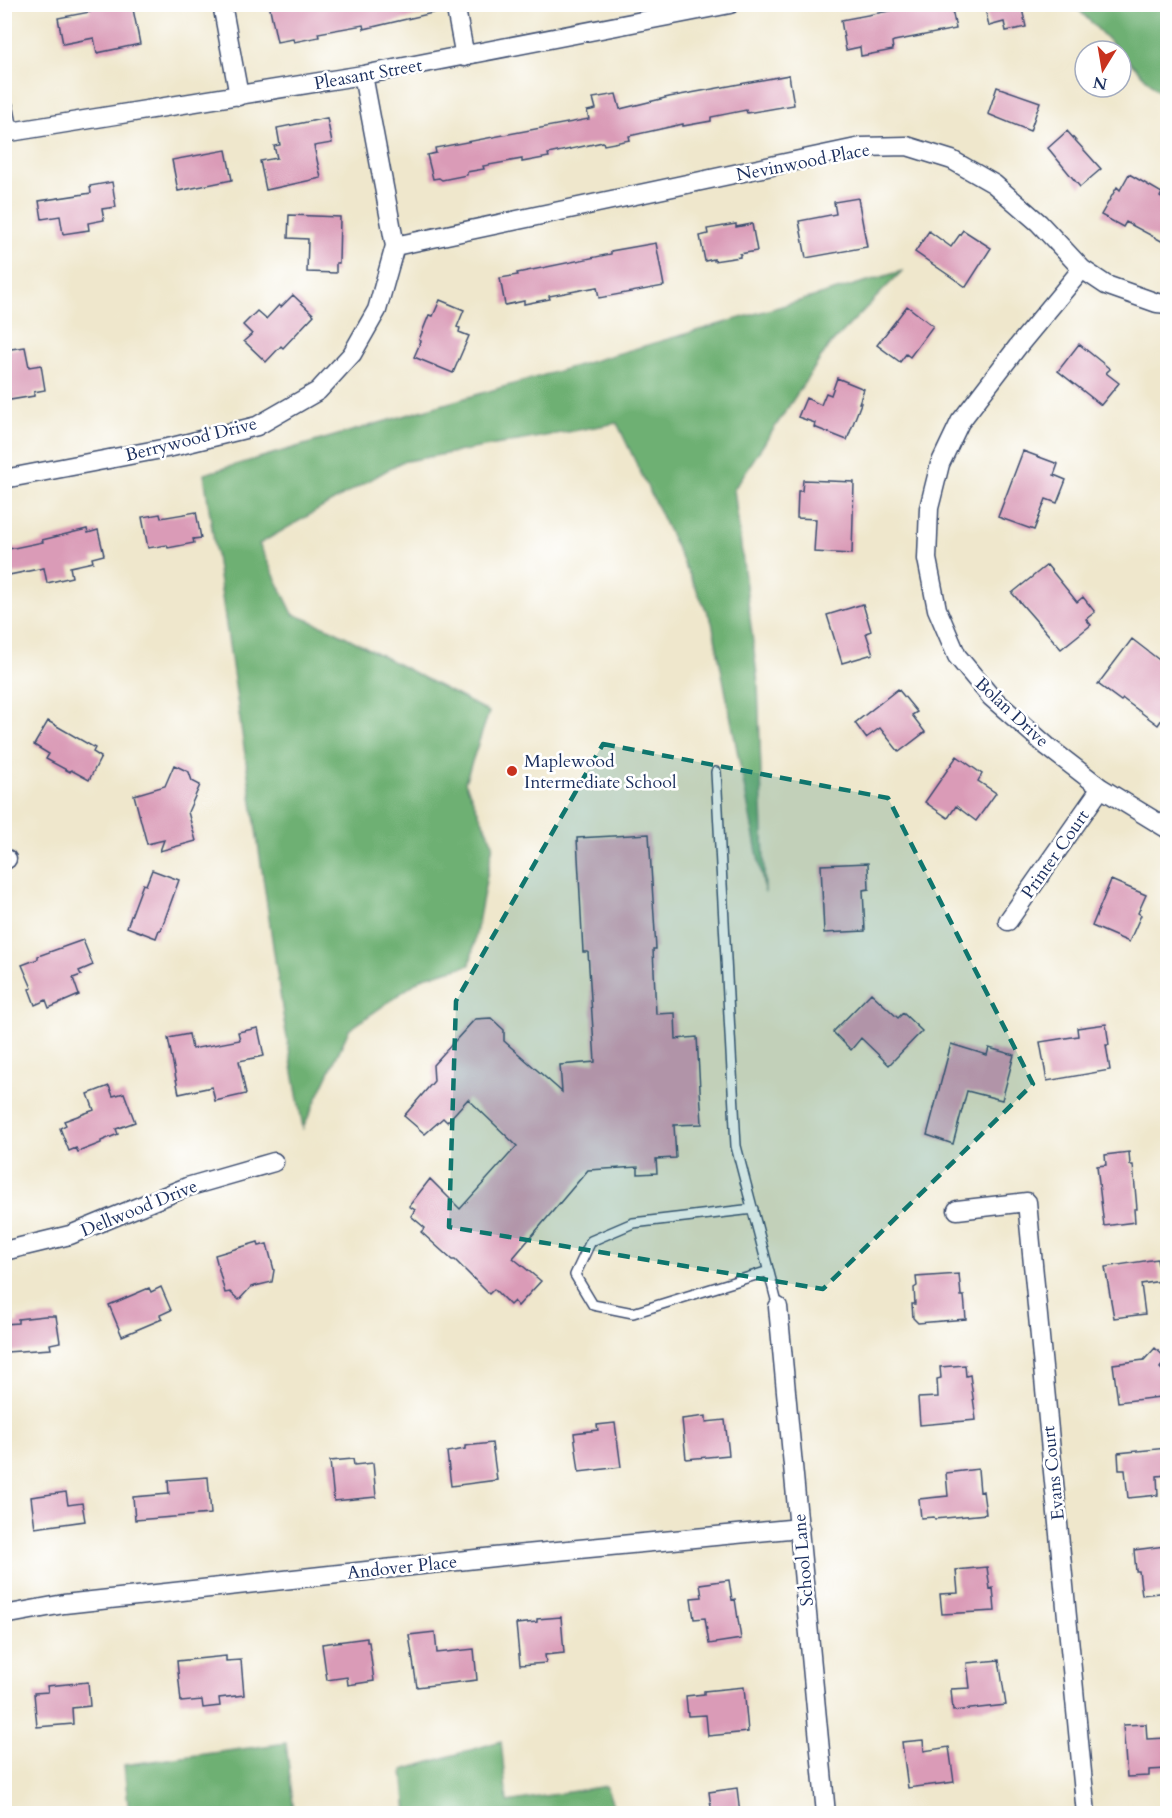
<svg xmlns="http://www.w3.org/2000/svg" width="1172" height="1818" font-family="Cardo,serif">
<rect width="100%" height="100%" fill="#fff"/>
<filter id="ink" filterUnits="userSpaceOnUse"><feTurbulence type="fractalNoise" baseFrequency=".0167" numOctaves="2"/><feDisplacementMap in="SourceGraphic" scale="12" xChannelSelector="R" yChannelSelector="G"/><feConvolveMatrix kernelMatrix="1 2 1 2 8 2 1 2 1" color-interpolation-filters="sRGB"/></filter>
<filter id="wash" filterUnits="userSpaceOnUse"><feTurbulence type="fractalNoise" baseFrequency=".008" numOctaves="4" result="noise"/><feDisplacementMap in="SourceGraphic" scale="24" xChannelSelector="R" yChannelSelector="G"/><feGaussianBlur stdDeviation="1.35" result="paint"/><feColorMatrix in="noise" values="0 0 0 0 0 0 0 0 0 0 0 0 0 0 0 0 0 1.4 0 .05"/><feComposite in="paint" operator="in"/></filter>
<g filter="url(#wash)">
<rect width="100%" height="100%" fill="#efe7cc"/>
<path fill="#6eb073" stroke="#447068" stroke-width="1.5" d="M 1074,5 L 1167,5 L 1167,100 Z
M 902,271 L 828,347 L 734,489 L 758,683 L 765,893 L 712,622 L 617,423 L 401,462 L 259,544 L 293,614 L 333,630 L 489,712 L 465,782 L 493,844 L 470,965 L 424,977 L 349,1030 L 303,1128 L 284,1021 L 204,474 Z
M 501,1741 L 507,1802 L 606,1786 L 616,1813 L 407,1813 L 403,1770 Z
M 286,1743 L 294,1813 L 129,1813 L 124,1765 Z"/>
<g id="blocks">
<path fill="#da9bb7" d="M 88,4 L 132,4 L 140,44 L 97,53 L 94,38 L 63,44 L 58,18 L 90,12 Z
M 269,4 L 436,4 L 437,12 L 364,29 L 363,25 L 318,33 L 319,37 L 294,42 L 293,39 L 277,42 Z
M 926,4 L 951,4 L 956,29 L 894,41 L 892,42 L 893,50 L 861,56 L 860,47 L 846,50 L 841,20 Z
M 984,4 L 1021,4 L 1026,27 L 1006,31 L 1004,22 L 989,26 Z
M 789,75 L 794,105 L 747,113 L 746,110 L 711,117 L 711,121 L 683,126 L 683,124 L 629,136 L 630,140 L 604,145 L 603,142 L 548,154 L 549,157 L 522,162 L 522,159 L 483,166 L 484,169 L 467,172 L 467,175 L 442,180 L 439,178 L 433,179 L 427,155 L 436,153 L 435,148 L 589,119 L 587,111 L 596,109 L 593,98 L 616,94 L 620,109 L 669,97 Z
M 997,87 L 1040,102 L 1030,131 L 988,114 Z
M 327,118 L 332,143 L 314,146 L 321,178 L 266,190 L 260,161 L 277,158 L 274,146 L 280,145 L 277,128 Z
M 1067,131 L 1101,169 L 1080,187 L 1048,148 Z
M 226,150 L 232,180 L 178,191 L 172,160 Z
M 1129,174 L 1162,193 L 1160,197 L 1167,202 L 1167,244 L 1126,222 L 1123,227 L 1101,215 L 1117,187 L 1120,190 Z
M 112,182 L 116,207 L 102,209 L 104,220 L 88,223 L 89,230 L 63,234 L 60,216 L 42,219 L 39,201 L 91,193 L 90,186 Z
M 858,198 L 867,247 L 806,258 L 799,221 L 836,214 L 834,202 Z
M 289,215 L 340,217 L 339,263 L 336,263 L 336,273 L 307,272 L 308,239 L 288,238 Z
M 736,224 L 736,227 L 752,224 L 757,251 L 740,254 L 740,257 L 714,261 L 714,259 L 705,261 L 700,236 L 708,234 L 707,229 Z
M 963,230 L 991,248 L 966,287 L 915,252 L 929,231 L 951,247 Z
M 656,243 L 664,286 L 599,298 L 597,287 L 549,296 L 550,299 L 524,304 L 524,301 L 505,305 L 500,278 L 518,275 L 517,273 L 611,254 L 611,251 Z
M 293,295 L 314,315 L 283,348 L 281,346 L 266,362 L 244,341 L 252,334 L 243,325 L 257,311 L 266,319 L 279,305 L 281,307 Z
M 440,300 L 464,310 L 457,327 L 460,328 L 459,332 L 469,336 L 453,373 L 414,357 L 421,341 L 419,340 L 429,315 L 433,316 Z
M 907,306 L 933,326 L 910,357 L 906,354 L 900,362 L 877,345 Z
M 1079,344 L 1110,369 L 1106,373 L 1119,383 L 1101,405 L 1058,371 Z
M 25,347 L 29,367 L 41,365 L 45,390 L 34,392 L 34,396 L 4,401 L 4,350 Z
M 837,378 L 864,389 L 859,403 L 861,403 L 847,440 L 814,427 L 815,423 L 798,417 L 806,398 L 821,405 L 826,393 L 831,395 Z
M 1023,451 L 1058,464 L 1054,475 L 1066,480 L 1057,503 L 1046,499 L 1034,530 L 998,517 Z
M 803,480 L 854,482 L 852,554 L 814,552 L 816,519 L 797,518 L 798,491 L 802,491 Z
M 196,512 L 201,538 L 193,539 L 194,543 L 168,548 L 167,545 L 148,548 L 142,517 L 160,514 L 161,518 Z
M 87,529 L 88,533 L 98,530 L 104,555 L 92,558 L 93,562 L 70,567 L 72,577 L 47,583 L 44,568 L 4,576 L 4,550 L 43,542 L 42,540 Z
M 1047,565 L 1077,602 L 1083,597 L 1095,612 L 1086,619 L 1091,625 L 1061,649 L 1012,593 Z
M 863,604 L 871,631 L 866,633 L 873,654 L 842,663 L 827,615 Z
M 1132,639 L 1167,666 L 1167,712 L 1158,725 L 1123,699 L 1121,701 L 1098,684 Z
M 898,689 L 917,712 L 912,715 L 925,732 L 899,752 L 880,728 L 866,738 L 855,723 Z
M 48,721 L 95,748 L 93,752 L 101,757 L 89,780 L 71,770 L 70,772 L 46,759 L 49,754 L 34,745 Z
M 957,756 L 982,774 L 978,781 L 996,793 L 976,821 L 956,806 L 948,818 L 925,802 Z
M 174,765 L 189,772 L 192,781 L 200,785 L 188,812 L 196,841 L 160,851 L 164,840 L 147,844 L 134,795 L 165,786 Z
M 649,834 L 656,949 L 653,949 L 656,1014 L 675,1013 L 676,1039 L 697,1037 L 702,1124 L 674,1125 L 676,1158 L 656,1159 L 657,1173 L 638,1174 L 638,1167 L 588,1170 L 513,1258 L 541,1281 L 518,1306 L 514,1301 L 510,1305 L 494,1289 L 489,1294 L 455,1260 L 452,1260 L 421,1232 L 425,1228 L 411,1216 L 415,1210 L 409,1206 L 430,1179 L 460,1209 L 517,1146 L 468,1099 L 447,1122 L 443,1118 L 425,1134 L 404,1116 L 434,1081 L 433,1065 L 475,1019 L 491,1018 L 504,1030 L 504,1041 L 562,1092 L 560,1065 L 595,1062 L 588,952 L 583,952 L 577,838 Z
M 868,863 L 869,889 L 863,890 L 865,931 L 824,933 L 821,865 Z
M 152,870 L 179,880 L 161,930 L 159,930 L 156,938 L 127,927 L 143,884 L 146,885 Z
M 1111,880 L 1146,895 L 1138,913 L 1141,915 L 1129,942 L 1092,926 Z
M 83,940 L 93,965 L 79,971 L 81,975 L 73,978 L 79,995 L 49,1008 L 46,1000 L 35,1005 L 29,989 L 32,988 L 22,965 L 38,959 L 38,956 Z
M 871,993 L 898,1018 L 903,1013 L 922,1031 L 889,1065 L 861,1038 L 851,1050 L 833,1032 Z
M 1106,1024 L 1109,1045 L 1106,1045 L 1110,1070 L 1047,1081 L 1040,1042 L 1078,1036 L 1077,1028 Z
M 258,1028 L 264,1056 L 239,1061 L 246,1094 L 215,1101 L 212,1087 L 179,1094 L 168,1038 L 189,1034 L 192,1049 L 240,1040 L 238,1032 Z
M 951,1044 L 987,1055 L 989,1048 L 1014,1055 L 1002,1100 L 967,1091 L 953,1144 L 927,1135 Z
M 109,1086 L 113,1096 L 124,1093 L 135,1122 L 116,1129 L 118,1134 L 101,1141 L 101,1143 L 78,1152 L 76,1148 L 69,1151 L 60,1128 L 66,1125 L 64,1121 L 94,1110 L 88,1094 Z
M 1129,1152 L 1130,1165 L 1133,1165 L 1137,1209 L 1134,1209 L 1135,1222 L 1104,1226 L 1097,1166 L 1106,1165 L 1105,1155 Z
M 258,1242 L 259,1246 L 267,1244 L 274,1270 L 272,1282 L 251,1287 L 239,1300 L 230,1292 L 225,1293 L 215,1255 Z
M 1157,1259 L 1161,1281 L 1141,1284 L 1145,1314 L 1114,1318 L 1105,1267 Z
M 959,1274 L 961,1296 L 964,1296 L 966,1319 L 918,1323 L 913,1318 L 912,1304 L 915,1304 L 914,1288 L 917,1286 L 916,1277 Z
M 161,1287 L 171,1310 L 160,1315 L 162,1319 L 122,1336 L 109,1305 L 149,1288 L 151,1292 Z
M 45,1316 L 56,1316 L 60,1342 L 50,1344 L 51,1349 L 6,1352 L 4,1324 L 18,1323 L 18,1319 Z
M 1155,1348 L 1167,1359 L 1160,1368 L 1164,1372 L 1166,1390 L 1160,1397 L 1118,1402 L 1113,1364 L 1144,1360 Z
M 965,1365 L 966,1376 L 970,1375 L 976,1420 L 920,1425 L 918,1398 L 938,1397 L 937,1379 L 941,1378 L 940,1367 Z
M 706,1416 L 706,1422 L 725,1420 L 729,1455 L 686,1459 L 682,1419 Z
M 615,1423 L 621,1467 L 579,1472 L 574,1433 L 598,1430 L 597,1425 Z
M 492,1443 L 497,1480 L 451,1486 L 447,1452 L 465,1449 L 465,1446 Z
M 1167,1448 L 1167,1475 L 1157,1476 L 1158,1495 L 1128,1498 L 1125,1470 L 1119,1470 L 1118,1453 Z
M 353,1459 L 354,1465 L 373,1463 L 376,1497 L 334,1501 L 330,1461 Z
M 978,1469 L 980,1492 L 983,1491 L 986,1514 L 935,1519 L 934,1517 L 921,1518 L 919,1499 L 948,1496 L 946,1473 Z
M 208,1477 L 211,1514 L 135,1520 L 133,1497 L 169,1494 L 168,1480 Z
M 66,1492 L 68,1505 L 82,1503 L 85,1521 L 35,1528 L 31,1497 Z
M 1165,1546 L 1167,1592 L 1142,1595 L 1139,1571 L 1136,1571 L 1134,1550 Z
M 987,1567 L 990,1589 L 993,1588 L 995,1611 L 942,1614 L 940,1594 L 958,1593 L 956,1570 Z
M 729,1580 L 732,1600 L 735,1599 L 741,1639 L 709,1644 L 705,1618 L 694,1619 L 691,1598 L 702,1597 L 700,1584 Z
M 561,1617 L 564,1653 L 545,1655 L 546,1663 L 520,1665 L 516,1624 L 537,1622 L 537,1619 Z
M 435,1632 L 437,1653 L 474,1649 L 477,1680 L 417,1687 L 409,1635 Z
M 367,1638 L 367,1642 L 369,1642 L 374,1681 L 348,1685 L 347,1677 L 327,1680 L 322,1644 Z
M 226,1656 L 226,1661 L 241,1660 L 244,1695 L 219,1698 L 220,1706 L 203,1708 L 202,1700 L 181,1702 L 177,1661 Z
M 999,1660 L 1006,1705 L 953,1711 L 951,1689 L 970,1688 L 967,1663 Z
M 88,1682 L 90,1706 L 72,1708 L 73,1724 L 37,1727 L 34,1693 L 48,1692 L 47,1686 Z
M 744,1687 L 748,1732 L 708,1736 L 706,1715 L 688,1716 L 686,1696 L 704,1694 L 704,1691 Z
M 1146,1724 L 1147,1739 L 1167,1738 L 1167,1769 L 1149,1770 L 1149,1776 L 1127,1777 L 1123,1725 Z
M 923,1740 L 924,1751 L 949,1747 L 954,1782 L 908,1788 L 902,1742 Z
M 737,1788 L 740,1814 L 712,1814 L 709,1792 Z"/>
</g>
</g>
<g filter="url(#ink)">
<use href="#blocks" fill-opacity="0" stroke="#3b4b6e" stroke-width="1.5"/>
<g fill="none" stroke-linecap="round" stroke-linejoin="round">
<defs>
<path id="lane" d="M 716,772 L 736,1146 L 778,1307
M 753,1209 L 633,1223 L 591,1241 L 575,1275 L 593,1305 L 633,1313 L 769,1271"/>
<path id="street" d="M 222,4 L 239,96
M 455,4 L 465,57
M 4,107 L 9,132
M 4,133 L 363,75 L 730,4
M 395,246 L 861,147 L 907,146 L 952,160 L 994,184 L 1039,223 L 1082,269 L 1106,285 L 1157,303 L 1168,304
M 1082,269 L 1019,345 L 960,422 L 940,464 L 929,508 L 927,559 L 937,609 L 957,656 L 991,697 L 1048,747 L 1101,788 L 1168,829
M 4,479 L 172,447 L 257,426 L 318,391 L 352,354 L 377,310 L 395,246 L 363,75
M 4,859 L 7,859
M 1008,921 L 1101,788
M 957,1210 L 1027,1202 L 1086,1814
M 4,1251 L 70,1235 L 187,1187 L 274,1162
M 778,1307 L 826,1814
M 4,1615 L 64,1604 L 494,1557 L 800,1528"/>
</defs>
<use href="#lane" stroke="#3b4b6e" stroke-width="12"/>
<use href="#street" stroke="#3b4b6e" stroke-width="21"/>
<use href="#lane" stroke="#fff" stroke-width="9"/>
<use href="#street" stroke="#fff" stroke-width="18"/>
</g>
</g>
<path fill="#0f766e" fill-opacity="0.2" stroke="#0f766e" stroke-width="4.5" stroke-dasharray="12 8" stroke-linejoin="round" d="M 603,744 L 888,798 L 1033,1084 L 823,1289 L 449,1227 L 456,1001 Z"/>
<circle fill="#c8321e" stroke="#fff" stroke-width="2" cx="512" cy="771" r="6"/>
<g text-anchor="middle" stroke-width="5" stroke-linejoin="round" paint-order="stroke">
<g font-size="18" fill="#1b2f5e" stroke="#fff">
<text transform="translate(368 74) rotate(-10)" y="6">Pleasant Street</text>
<text transform="translate(803 162) rotate(-11)" y="6">Nevinwood Place</text>
<text transform="translate(191 439) rotate(-14)" y="6">Berrywood Drive</text>
<text transform="translate(1012 712) rotate(43)" y="6">Bolan Drive</text>
<text transform="translate(1055 854) rotate(-55)" y="6">Printer Court</text>
<text transform="translate(139 1208) rotate(-22)" y="6">Dellwood Drive</text>
<text transform="translate(1053 1473) rotate(-96)" y="6">Evans Court</text>
<text transform="translate(803 1560) rotate(-95)" y="6">School Lane</text>
<text transform="translate(402 1567) rotate(-6)" y="6">Andover Place</text>
</g>
<g font-size="18" fill="#1b2f5e" stroke="#fff" text-anchor="start">
<text x="524" y="767">Maplewood<tspan x="524" dy="21">Intermediate School</tspan></text>
</g>
</g>
<rect width="1172" height="1818" fill="none" stroke="#fff" stroke-width="24"/>
<g transform="translate(1103 69) rotate(191)"><circle r="28" fill="#ffffff" stroke="#a4acbf" stroke-width="1.5"/>
<path d="M0-4.5L10 22L0 15L-10 22Z" fill="#c8321e"/>
<text y="-9" font-size="16" font-weight="bold" text-anchor="middle" fill="#1b2f5e">N</text>
</g>
</svg>
